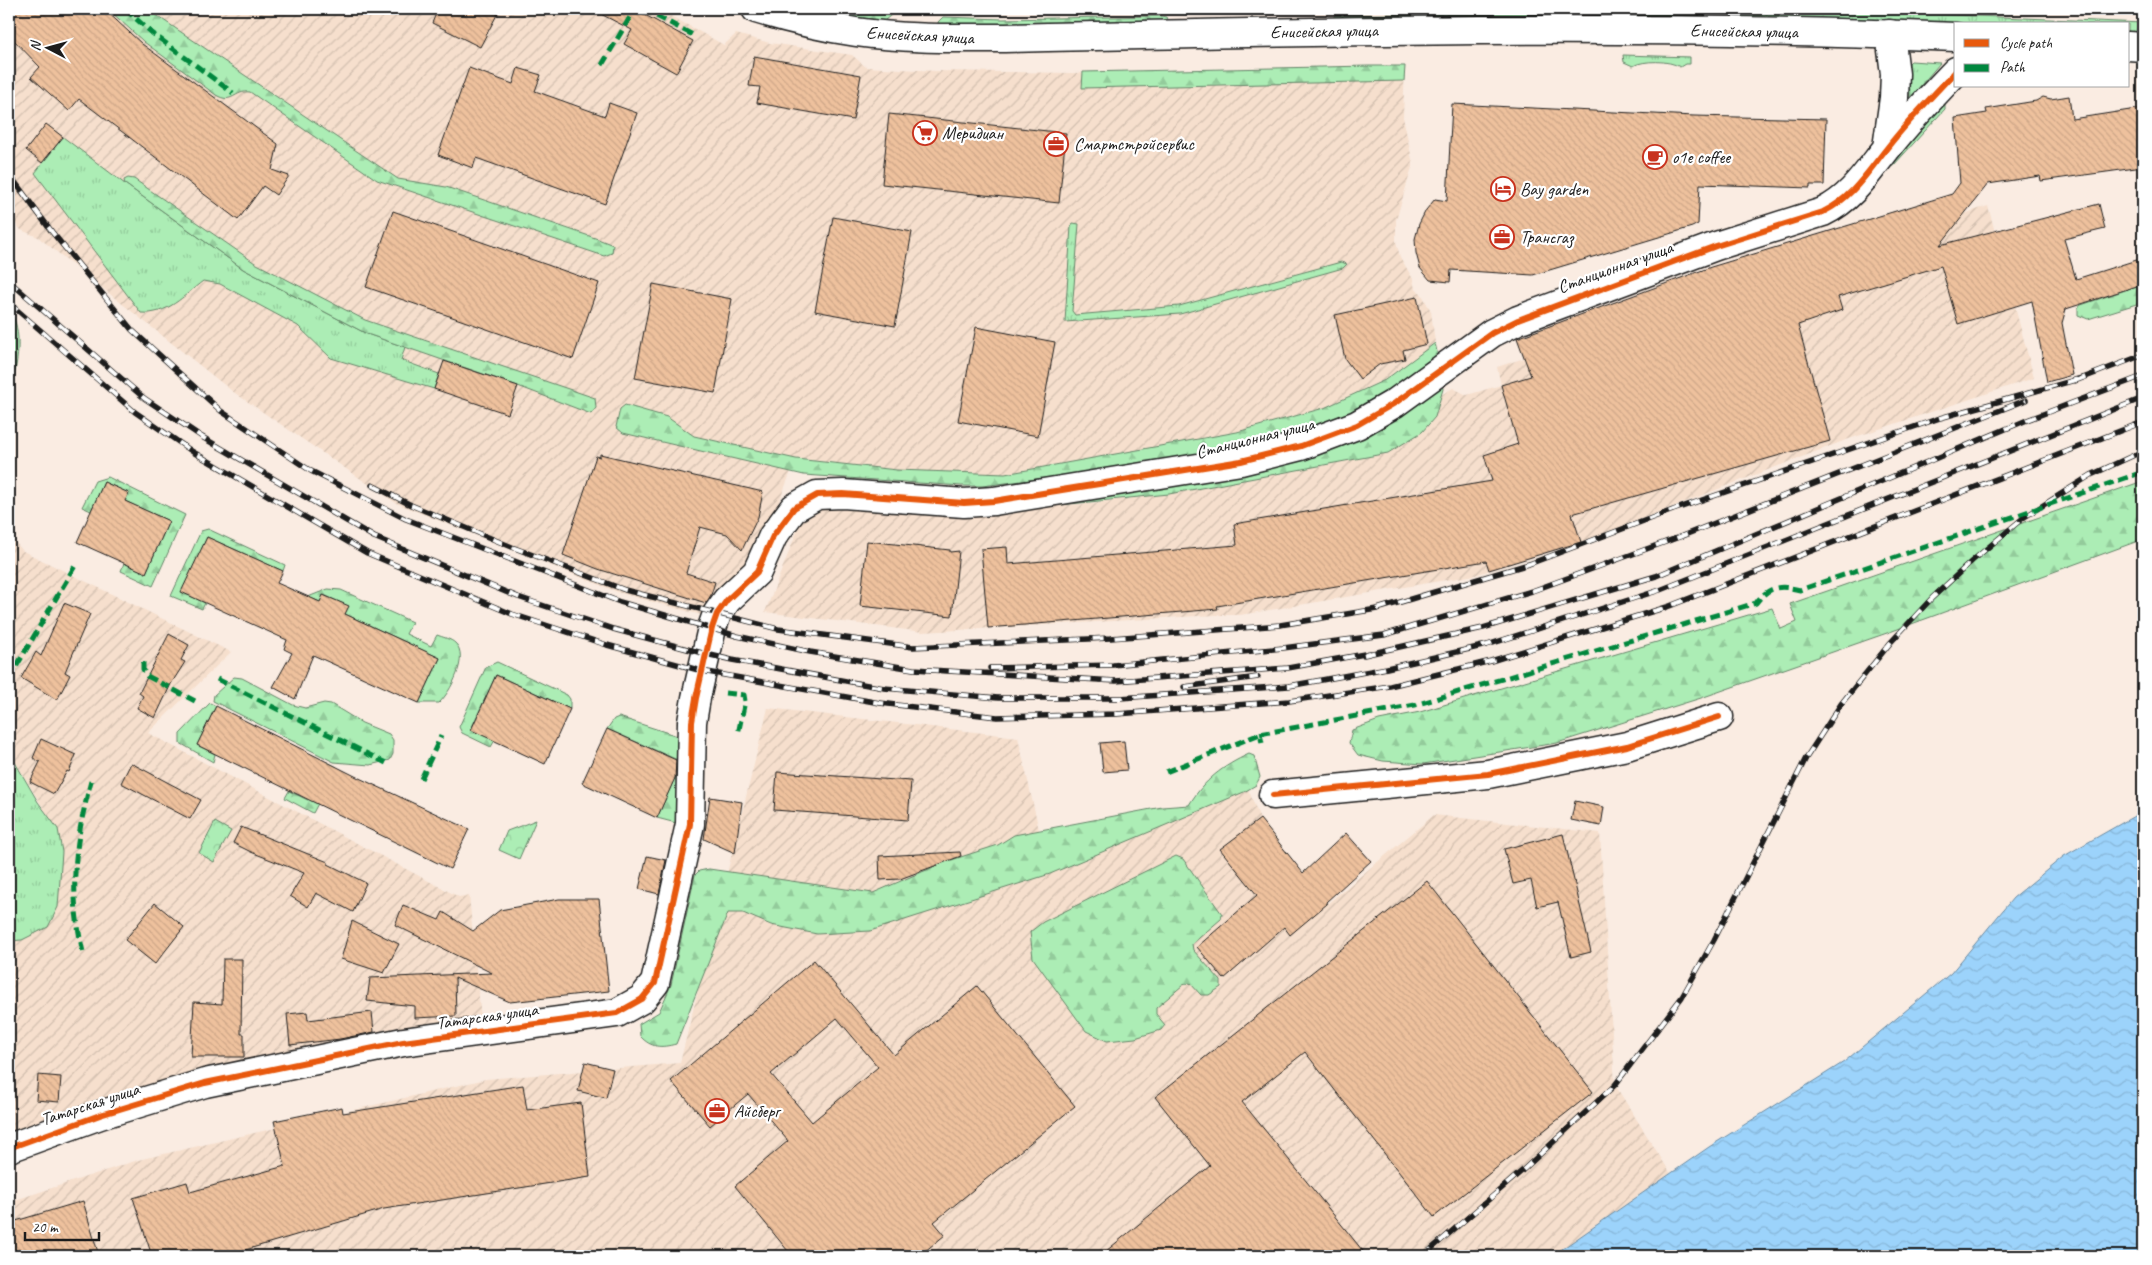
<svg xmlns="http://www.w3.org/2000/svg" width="2152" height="1265" font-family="Caveat,sans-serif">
<defs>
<pattern id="industrial-furrows" width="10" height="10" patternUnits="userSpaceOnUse" patternTransform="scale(1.25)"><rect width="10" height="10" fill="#f6dfcd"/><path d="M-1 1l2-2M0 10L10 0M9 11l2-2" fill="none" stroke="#d2bfaf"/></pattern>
<pattern id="grass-tufts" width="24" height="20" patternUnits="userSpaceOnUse" patternTransform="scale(1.25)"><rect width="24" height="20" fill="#acedb5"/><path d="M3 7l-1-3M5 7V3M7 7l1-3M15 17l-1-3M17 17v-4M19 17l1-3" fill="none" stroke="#93cb9b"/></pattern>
<pattern id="forest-firs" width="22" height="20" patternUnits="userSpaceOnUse" patternTransform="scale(1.25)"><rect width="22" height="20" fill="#acedb5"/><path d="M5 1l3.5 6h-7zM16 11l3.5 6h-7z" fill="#93cb9b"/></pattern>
<pattern id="park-crowns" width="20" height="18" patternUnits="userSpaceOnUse" patternTransform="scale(1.25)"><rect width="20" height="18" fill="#acedb5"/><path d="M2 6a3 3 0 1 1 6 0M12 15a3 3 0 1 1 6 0" fill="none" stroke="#93cb9b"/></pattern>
<pattern id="water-waves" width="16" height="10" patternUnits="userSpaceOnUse" patternTransform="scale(1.25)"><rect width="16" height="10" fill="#9cd3fb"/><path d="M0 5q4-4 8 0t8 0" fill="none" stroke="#86b5d7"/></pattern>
<pattern id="building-back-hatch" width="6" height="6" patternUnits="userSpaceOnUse" patternTransform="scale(1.25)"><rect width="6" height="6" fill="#eec19d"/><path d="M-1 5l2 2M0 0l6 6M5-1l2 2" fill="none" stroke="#cca587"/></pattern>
</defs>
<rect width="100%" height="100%" fill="#faece2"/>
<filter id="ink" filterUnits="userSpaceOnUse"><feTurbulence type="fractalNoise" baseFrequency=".02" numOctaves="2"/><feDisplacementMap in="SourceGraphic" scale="10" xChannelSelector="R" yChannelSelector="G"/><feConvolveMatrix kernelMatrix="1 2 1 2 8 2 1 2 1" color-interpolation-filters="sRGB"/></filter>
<g filter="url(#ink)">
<path fill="url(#industrial-furrows)" d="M 9,9 L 658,9 L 724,45 L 736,34 L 770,43 L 852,55 L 866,67 L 936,71 L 1071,73 L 1405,66 L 1403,117 L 1413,164 L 1396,220 L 1396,241 L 1400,257 L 1413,279 L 1415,289 L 1421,293 L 1431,311 L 1435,343 L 1385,380 L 1324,408 L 1237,432 L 1005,474 L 897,470 L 796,459 L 731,623 L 620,593 L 396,503 L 232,391 L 38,237 L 21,230 L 9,216 Z
M 1988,206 L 2034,378 L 1846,440 L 1581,542 L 1475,575 L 1240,615 L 1216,615 L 923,632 L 765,612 L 809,501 L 1013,508 L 1082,504 L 1169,494 L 1388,453 L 1435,417 L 1441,395 L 1453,388 L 1467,395 L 1501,385 L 1497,367 Z
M 9,535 L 23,551 L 231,652 L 148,733 L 459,897 L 469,895 L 481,1019 L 276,1056 L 9,1133 L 9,941 L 22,940 L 47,814 L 9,752 Z
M 768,708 L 1018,737 L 1041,839 L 1176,809 L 1247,786 L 1260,819 L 1327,904 L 1434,815 L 1600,833 L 1615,1085 L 1671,1174 L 1552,1256 L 9,1256 L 9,1202 L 138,1160 L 486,1079 L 680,1063 Z"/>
<path fill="url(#grass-tufts)" stroke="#648468" d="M 1600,9 L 1706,10 L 1710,12 L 1709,18 L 1597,17 L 1596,13 Z
M 1740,10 L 1858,11 L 2143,23 L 2143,35 L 2128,34 L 2128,24 L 1956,24 L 1738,18 L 1737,11 Z
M 1560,12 L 1563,19 L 1331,19 L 1335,15 Z
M 1623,55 L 1690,57 L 1690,64 L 1685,64 L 1680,67 C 1670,60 1643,60 1633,66 L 1624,62 Z
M 1911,61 L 1940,63 L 1910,98 L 1909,63 Z
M 63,137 L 125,184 L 243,269 L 367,334 L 405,347 L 401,360 L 439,374 L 434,389 L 331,358 L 298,326 L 220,284 L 203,281 C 183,296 168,315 141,313 L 35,173 Z
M 1073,223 L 1079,224 L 1072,311 L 1075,315 L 1179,306 L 1341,262 L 1347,264 L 1343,268 L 1180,314 L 1065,322 L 1071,226 Z
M 9,311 C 24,327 18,371 9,388 Z
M 9,752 L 38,802 L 58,829 L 62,852 L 58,907 L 48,927 L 22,940 L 9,941 Z"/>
<path fill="url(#forest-firs)" stroke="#648468" d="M 108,9 L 147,9 L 398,179 L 446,187 L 598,239 L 613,245 L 612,253 L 604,256 L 377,180 L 250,92 C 234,90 233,105 216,95 L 144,42 Z
M 799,9 L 883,9 L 889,11 L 891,15 L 884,21 Z
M 1161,16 L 1166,17 L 1168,21 L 939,27 L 938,22 L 943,17 L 1003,19 Z
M 1369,66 L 1405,66 L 1404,81 L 1082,88 L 1083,72 Z
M 1945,100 L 1945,109 L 1893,166 L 1889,167 L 1888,159 Z
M 128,178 L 134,179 L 255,263 L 365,320 L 595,398 L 596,408 L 591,414 L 518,386 L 367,334 L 243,269 L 125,184 L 124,180 Z
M 2143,284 L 2143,302 L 2088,319 L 2078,315 L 2078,307 L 2081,305 Z
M 1435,343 L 1438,356 C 1412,375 1386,396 1356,410 C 1296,440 1232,451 1166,461 C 1105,471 1044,478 982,486 L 962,486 L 804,475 L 623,433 L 616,427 L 620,409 L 625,405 L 667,417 L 694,436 L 796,459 L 897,470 L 1005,474 L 1237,432 L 1324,408 L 1385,380 Z
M 1442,385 L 1443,389 L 1435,417 L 1422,432 L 1388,453 L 1169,494 L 1050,506 L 1053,503 L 1246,472 Z
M 108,477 L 185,515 L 153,586 L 121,571 L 124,563 L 146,573 L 169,521 L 125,501 L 128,493 L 104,482 L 91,511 L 82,507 L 95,481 Z
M 2143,481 L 2143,538 L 2138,541 L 1887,633 L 1701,698 L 1557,743 L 1423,764 L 1383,761 L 1358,755 L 1349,743 L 1352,730 L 1379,720 L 1420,712 L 1772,608 L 1781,629 L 1797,622 L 1790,604 Z
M 208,529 L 285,565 L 283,571 L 207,537 L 182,592 L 205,603 L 202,609 L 171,596 L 201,531 Z
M 328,589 L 341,590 L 412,622 L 406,634 L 431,646 L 437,635 C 442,637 451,639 455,643 C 470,656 450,693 439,703 L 419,703 L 440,658 L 345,614 L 348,606 L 324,595 L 320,602 L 308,597 Z
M 497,662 L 567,695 L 570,699 L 570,709 L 496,675 L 471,729 L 495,740 L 491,747 L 462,733 L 459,727 L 486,667 Z
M 234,677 L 242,678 L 293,705 L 305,708 L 324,703 L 331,704 L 362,723 L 389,734 L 393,740 L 393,754 L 390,760 L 370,765 L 334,762 L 213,701 L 214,695 Z
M 210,703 L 216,706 L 197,745 L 215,754 L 213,762 L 180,743 L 180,734 Z
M 619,717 L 690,740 L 692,753 L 676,823 L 657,818 L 682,762 L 607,729 L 614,719 Z
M 1249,754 L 1254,756 L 1260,777 L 1256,785 L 1244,792 L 1050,874 L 870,931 L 817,934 L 771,925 L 743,913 L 728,913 L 676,1044 C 661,1048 651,1048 640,1036 L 639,1024 L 659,1012 L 671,985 L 695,875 L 699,871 L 709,869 L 873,893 L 945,862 L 998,845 L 1014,835 L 1162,807 L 1189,805 C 1204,780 1223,766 1249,754 Z
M 327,762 L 337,767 L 313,813 L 285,798 L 289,791 L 308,800 Z
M 1176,856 L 1183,859 L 1222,914 L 1221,919 L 1192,944 L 1193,950 L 1221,981 L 1221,987 L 1209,995 L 1201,995 L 1190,983 L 1183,985 L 1156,1008 L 1156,1014 L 1165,1025 L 1161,1030 L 1135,1038 L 1107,1041 L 1086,1031 L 1033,958 L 1030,932 L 1043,922 Z"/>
<path fill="url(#park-crowns)" stroke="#648468" d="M 536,820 L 519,859 L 499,850 L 507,831 Z
M 215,822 L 231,831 L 214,862 L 199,853 Z"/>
<path fill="url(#water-waves)" stroke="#698aa2" d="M 2143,811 L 2143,1256 L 1552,1256 L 1709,1147 L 1844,1062 L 1951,973 L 2013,898 L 2064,856 Z"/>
<path fill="url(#building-back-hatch)" stroke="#1c1c1c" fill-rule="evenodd" d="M 9,9 L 104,9 L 142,44 L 278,144 L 272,170 L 289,176 L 276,195 L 263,186 L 238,220 L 79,99 L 69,111 L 31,77 L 40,67 L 9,35 Z
M 438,9 L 500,9 L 480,47 L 432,23 Z
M 591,9 L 634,9 L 693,41 L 676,73 L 624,44 L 632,30 Z
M 754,56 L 861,75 L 853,120 L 757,103 L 760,87 L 749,86 Z
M 469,68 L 513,84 L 518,68 L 541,75 L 535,91 L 605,116 L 609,103 L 637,113 L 605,204 L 476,158 L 473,168 L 438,155 Z
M 2069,96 L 2072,119 L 2143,108 L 2143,167 L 2041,181 L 2040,176 L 1988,184 L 1940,245 L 2099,204 L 2105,229 L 2064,239 L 2076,279 L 2143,258 L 2143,284 L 2066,309 L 2062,323 L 2072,375 L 2047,382 L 2032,301 L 1958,324 L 1941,266 L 1838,297 L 1842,310 L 1798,325 L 1830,441 L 1572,514 L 1581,542 L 1489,570 L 1486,561 L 1217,606 L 1218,609 L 988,628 L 981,549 L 1007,547 L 1008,564 L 1237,545 L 1234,524 L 1492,481 L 1484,455 L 1518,444 L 1501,385 L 1531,376 L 1517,338 L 1711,267 L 1952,194 L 1960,183 L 1955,118 L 1987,113 L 1986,109 L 2036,101 L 2043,97 L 2051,99 Z
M 1452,104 L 1694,116 L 1826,119 L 1824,185 L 1810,185 L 1810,188 L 1700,184 L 1698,224 L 1692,227 L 1533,275 L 1451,270 L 1450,282 L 1430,280 L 1420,268 L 1416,253 L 1415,239 L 1419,224 L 1426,210 L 1435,199 L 1447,201 Z
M 889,114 L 1066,133 L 1059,203 L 882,184 Z
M 46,124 L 63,137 L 42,163 L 26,150 Z
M 393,211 L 599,283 L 573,359 L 366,287 Z
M 833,217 L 912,232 L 895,326 L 815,311 Z
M 653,284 L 732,299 L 715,393 L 635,378 Z
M 1417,297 L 1427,344 L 1403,350 L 1405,359 L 1380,364 L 1360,379 L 1345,359 L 1335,315 Z
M 976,327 L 1055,342 L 1038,436 L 958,421 Z
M 444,361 L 518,386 L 508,414 L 434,389 Z
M 600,454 L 763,492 L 758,517 L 742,550 L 727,534 L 700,527 L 686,573 L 715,582 L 711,595 L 706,603 L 598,569 L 563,555 L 596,456 L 600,457 Z
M 104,482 L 129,493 L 125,501 L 169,521 L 146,573 L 77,542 Z
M 207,537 L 283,571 L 277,583 L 320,602 L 323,595 L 349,606 L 345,614 L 440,658 L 419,703 L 313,655 L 295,699 L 273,687 L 292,653 L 284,649 L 287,640 L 181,592 Z
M 867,541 L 950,550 L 950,552 L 959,551 L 952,616 L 860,606 Z
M 64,603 L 90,614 L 65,672 L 70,675 L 57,700 L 21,678 L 36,652 L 41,656 Z
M 169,634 L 189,645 L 181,660 L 185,662 L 171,684 L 155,718 L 137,708 L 143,696 L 139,693 Z
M 496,675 L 570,709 L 545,764 L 471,730 Z
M 216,706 L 357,777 L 469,829 L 450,869 L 197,745 Z
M 607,729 L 676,760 L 675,778 L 657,818 L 582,783 Z
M 41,739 L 76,755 L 69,772 L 67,771 L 54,794 L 30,782 L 40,762 L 33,758 Z
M 1124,741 L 1127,770 L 1103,772 L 1100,743 Z
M 131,763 L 201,800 L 190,819 L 121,783 Z
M 777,772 L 911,781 L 908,820 L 774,810 Z
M 710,797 L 742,802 L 735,853 L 704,839 Z
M 1575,801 L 1604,807 L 1601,826 L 1571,820 Z
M 1260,819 L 1303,873 L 1346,833 L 1371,861 L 1326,902 L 1327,904 L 1290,935 L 1284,927 L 1224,979 L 1197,947 L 1257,895 L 1220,849 Z
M 241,827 L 328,862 L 328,864 L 366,883 L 353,912 L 316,893 L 308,907 L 290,896 L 304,873 L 251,852 L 233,843 Z
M 1563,834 L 1591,952 L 1571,957 L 1558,902 L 1537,907 L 1531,880 L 1513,884 L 1504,849 Z
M 960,852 L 961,856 L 900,879 L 880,880 L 879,856 Z
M 647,856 L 666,860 L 659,894 L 639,889 Z
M 1427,881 L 1593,1092 L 1434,1217 L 1305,1052 L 1242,1102 L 1367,1256 L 1100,1256 L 1210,1166 L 1155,1097 Z
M 559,899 L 599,899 L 609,991 L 510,1002 L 455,978 L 456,1016 L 415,1018 L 415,1006 L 367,1001 L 370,978 L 492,973 L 395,925 L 403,905 L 439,920 L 443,912 L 473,931 L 500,910 Z
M 155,903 L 184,927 L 155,964 L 125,940 Z
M 352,921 L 399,944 L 384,973 L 341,959 Z
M 223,959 L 242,959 L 241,1034 L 244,1034 L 244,1057 L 191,1057 L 194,1002 L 222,1004 Z
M 814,960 L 894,1055 L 977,986 L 1075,1106 L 934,1222 L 945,1235 L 919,1256 L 792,1256 L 735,1186 L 788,1141 L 748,1094 L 710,1126 L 671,1081 ZM 837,1018 L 878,1067 L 812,1122 L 771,1074 Z
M 307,1012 L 308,1020 L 372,1012 L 374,1032 L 340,1039 L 290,1045 L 287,1014 Z
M 585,1062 L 613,1069 L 606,1098 L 578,1091 Z
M 38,1075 L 61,1077 L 59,1102 L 36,1100 Z
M 523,1085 L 527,1110 L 581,1103 L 590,1177 L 384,1209 L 225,1256 L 152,1256 L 133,1198 L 187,1182 L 190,1192 L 285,1166 L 274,1121 L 342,1107 L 343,1113 Z
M 83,1201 L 99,1256 L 9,1256 L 9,1223 Z"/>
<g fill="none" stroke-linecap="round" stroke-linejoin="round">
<defs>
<path id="street" d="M 1887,148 L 1894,98 L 1895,74 L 1890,34
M 1273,795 L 1488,774 L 1627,746 L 1719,717
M 9,1148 L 100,1115 L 205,1083 L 403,1042 L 617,1013 L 642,999 L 655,983 L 690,824 L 692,722 L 696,698 L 712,628 L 717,614 L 727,600 L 757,572 L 773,536 L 794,508 L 817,495 L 843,494 L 964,503 L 994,501 L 1241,461 L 1301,446 L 1357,425 L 1395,403 L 1492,333 L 1518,320 L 1716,246 L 1823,212 C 1852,198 1867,173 1887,148 C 1908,121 1932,96 1956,71"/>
<path id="secondary" d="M 756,9 C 789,19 822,27 856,32 C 905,39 956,38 1005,38 C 1322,31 1639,24 1956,37
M 2128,46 L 2143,47"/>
</defs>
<use href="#street" stroke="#1c1c1c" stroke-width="31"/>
<use href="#secondary" stroke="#1c1c1c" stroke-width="31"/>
<use href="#street" stroke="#fff" stroke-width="28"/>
<use href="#secondary" stroke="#fff" stroke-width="28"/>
<defs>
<path id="rail" d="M 9,174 L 52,232 L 132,330 L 221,411 L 311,471 L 406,519 L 620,602 L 737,636 L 810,652 L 913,669 L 1116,681 L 1288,668 L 1370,653
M 9,281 L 144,398 L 202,437 L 374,537 L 518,597 L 613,629 L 706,654 L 732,660 L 884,688 L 998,698 L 1120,698 L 1289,686 L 1387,668 L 1487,645 L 1660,590 L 2143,398
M 9,303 L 135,412 L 193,452 L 367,553 L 512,614 L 607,645 L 702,671 L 880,703 L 997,717 L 1117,714 L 1289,701 L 1390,686 L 1491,661 L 1667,607 L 2143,422
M 2075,381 L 2143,355
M 372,485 L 411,505 L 512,547 L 625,590 L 778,629 L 913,647 L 1111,638 L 1280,625 L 1377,609 L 1529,564 L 1673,510 L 1940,418 L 2082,378
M 1364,655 L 1483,628 L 1656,576 L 2027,420 L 2143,376
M 990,668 L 1113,665 L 1283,648 L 1384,635 L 1532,591 L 1682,536 L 2026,400
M 1184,687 L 1258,677
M 1423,1256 L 1523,1170 L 1615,1085 L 1682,997 L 1714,940 L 1806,758 L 1841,704 L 1891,642 L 1932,598 L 1972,561 L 2023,518 L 2091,475 L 2143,451"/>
</defs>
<use href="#rail" stroke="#1c1c1c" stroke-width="5.5"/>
<use href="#rail" stroke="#fff" stroke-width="4" stroke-dasharray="11" stroke-linecap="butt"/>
<path stroke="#00873e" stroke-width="5" stroke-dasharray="10 5" stroke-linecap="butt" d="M 125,9 L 152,33 L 233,93
M 643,9 L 695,36
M 602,65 L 633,12 L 639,9
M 143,662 L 143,669 L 147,676 L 195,701
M 9,679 L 76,564
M 217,679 L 386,763
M 725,693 L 744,695 L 745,701 L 738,734
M 1260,734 L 1415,705 L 1756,603 C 1769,586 1779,585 1800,590 L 2143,472
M 1166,772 L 1260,734 L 1262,743
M 421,779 L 441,736
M 83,952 C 68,889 75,842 91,781"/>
<defs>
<path id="cycleway" d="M 1273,795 L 1488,774 L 1627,746 L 1719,717
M 9,1148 L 100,1115 L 205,1083 L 403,1042 L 617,1013 L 642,999 L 655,983 L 690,824 L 692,722 L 696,698 L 712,628 L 717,614 L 727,600 L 757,572 L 773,536 L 794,508 L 817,495 L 843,494 L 964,503 L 994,501 L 1241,461 L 1301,446 L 1357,425 L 1395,403 L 1492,333 L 1518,320 L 1716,246 L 1823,212 C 1852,198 1867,173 1887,148 C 1908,121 1932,96 1956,71"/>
</defs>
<use href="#cycleway" stroke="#fff" stroke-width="9"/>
<use href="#cycleway" stroke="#e8590c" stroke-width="6"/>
</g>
</g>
<defs>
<symbol id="supermarket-ring" viewBox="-11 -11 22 22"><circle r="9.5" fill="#fff" stroke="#c8321e" stroke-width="1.5"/><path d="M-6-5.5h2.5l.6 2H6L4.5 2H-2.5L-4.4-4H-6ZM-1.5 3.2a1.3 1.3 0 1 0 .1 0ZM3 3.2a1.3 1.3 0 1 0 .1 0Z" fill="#c8321e"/></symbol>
<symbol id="office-ring" viewBox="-11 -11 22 22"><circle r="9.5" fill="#fff" stroke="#c8321e" stroke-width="1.5"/><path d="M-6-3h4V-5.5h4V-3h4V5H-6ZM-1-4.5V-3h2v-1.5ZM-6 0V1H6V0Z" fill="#c8321e"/></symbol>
<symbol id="cafe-ring" viewBox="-11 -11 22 22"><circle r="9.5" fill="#fff" stroke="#c8321e" stroke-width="1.5"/><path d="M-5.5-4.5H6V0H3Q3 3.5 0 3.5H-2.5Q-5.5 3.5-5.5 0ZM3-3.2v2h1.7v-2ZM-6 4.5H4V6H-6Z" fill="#c8321e"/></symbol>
<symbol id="hotel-ring" viewBox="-11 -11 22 22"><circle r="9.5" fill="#fff" stroke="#c8321e" stroke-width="1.5"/><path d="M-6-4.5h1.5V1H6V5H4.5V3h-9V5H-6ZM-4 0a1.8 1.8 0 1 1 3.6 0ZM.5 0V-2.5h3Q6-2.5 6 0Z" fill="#c8321e"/></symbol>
</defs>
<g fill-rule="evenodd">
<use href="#supermarket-ring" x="911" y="119" width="28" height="28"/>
<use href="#office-ring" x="1042" y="130" width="28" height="28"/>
<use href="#cafe-ring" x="1641" y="143" width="28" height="28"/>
<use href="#hotel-ring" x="1489" y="175" width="28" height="28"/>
<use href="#office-ring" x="1488" y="223" width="28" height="28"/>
<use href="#office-ring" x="703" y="1097" width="28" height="28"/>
</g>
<g text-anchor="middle" stroke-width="4.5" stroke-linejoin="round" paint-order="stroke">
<g font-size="18" fill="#1c1c1c" stroke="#fff">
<text transform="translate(1324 31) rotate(-1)" y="6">Енисейская улица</text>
<text transform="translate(1744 31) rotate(1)" y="6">Енисейская улица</text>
<text transform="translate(920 35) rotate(3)" y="6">Енисейская улица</text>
<text transform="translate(1615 267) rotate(-20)" y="6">Станционная улица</text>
<text transform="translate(1255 438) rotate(-14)" y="6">Станционная улица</text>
<text transform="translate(487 1016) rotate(-8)" y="6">Татарская улица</text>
<text transform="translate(90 1104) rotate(-18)" y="6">Татарская улица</text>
</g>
<g font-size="18" fill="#1c1c1c" stroke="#fff" text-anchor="start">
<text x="942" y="139">Меридиан</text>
<text x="1074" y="150">Смартстройсервис</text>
<text x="1672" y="163">o1e coffee</text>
<text x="1520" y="195">Bay garden</text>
<text x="1520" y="243">Трансгаз</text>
<text x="734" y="1117">Айсберг</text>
</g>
</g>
<rect width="2152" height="1265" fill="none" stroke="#fff" stroke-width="30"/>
<rect x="15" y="15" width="2122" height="1235" fill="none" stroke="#1c1c1c" stroke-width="2" filter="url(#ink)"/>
<rect x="1954" y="22" width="175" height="65" fill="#ffffff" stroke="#a4a4a4"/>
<rect x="1964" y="39" width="25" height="8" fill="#e8590c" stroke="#a4a4a4"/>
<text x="2000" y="48" font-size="15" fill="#1c1c1c">Cycle path</text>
<rect x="1964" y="64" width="25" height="8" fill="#00873e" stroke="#a4a4a4"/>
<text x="2000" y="72" font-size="15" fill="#1c1c1c">Path</text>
<g transform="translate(48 48) rotate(276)" stroke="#ffffff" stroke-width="4" paint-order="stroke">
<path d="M0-4L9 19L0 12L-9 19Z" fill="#1c1c1c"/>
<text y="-8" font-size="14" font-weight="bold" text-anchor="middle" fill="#1c1c1c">N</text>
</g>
<path d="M25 1232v8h74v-8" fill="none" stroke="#1c1c1c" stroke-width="2.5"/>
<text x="32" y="1232" font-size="15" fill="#1c1c1c" stroke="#ffffff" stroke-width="4" paint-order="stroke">20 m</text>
</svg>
